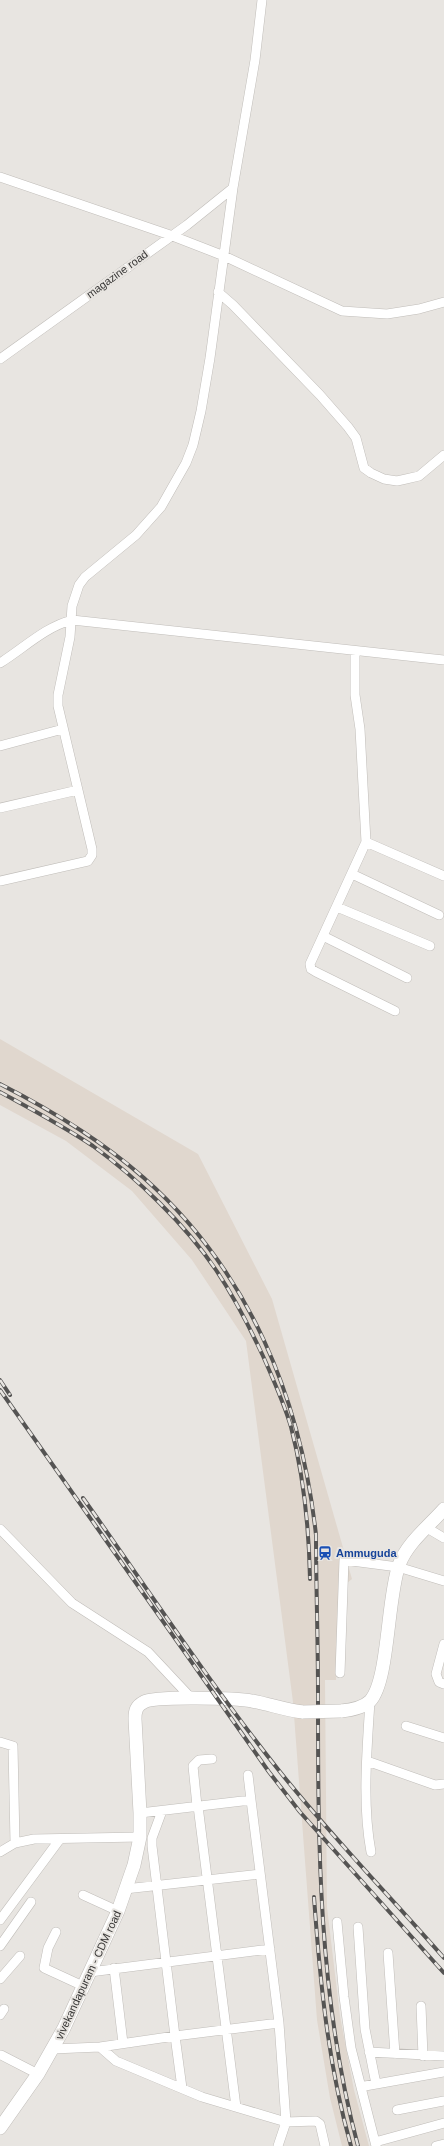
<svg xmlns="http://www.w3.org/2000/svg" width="444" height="2146" font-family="Arial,sans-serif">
<rect width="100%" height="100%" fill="#e8e5e1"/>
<path fill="#e0d7ce" d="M 0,1039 L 198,1154 L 272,1299 L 352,1579 L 341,1588 L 336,1680 L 325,1680 L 327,1907 L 340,2016 L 354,2090 L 369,2146 L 342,2146 L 330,2098 L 317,2020 L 293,1702 L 246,1341 L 192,1260 L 132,1191 L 66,1141 L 0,1105 Z"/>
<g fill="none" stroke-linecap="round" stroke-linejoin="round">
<defs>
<path id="street" d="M 0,177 L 170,235 L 224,256 L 342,311 L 387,314 L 419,309 L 444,302
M 218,292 L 233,305 L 320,395 L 348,427 L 356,438 L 364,468 L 371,473 L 384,479 L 397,481 L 406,479 L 419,476 L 444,455
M 0,359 L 187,225 L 233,188
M 355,651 L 355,695 L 360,729 L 366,842 L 310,964 L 311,969 L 316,972 L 395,1011
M 0,663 C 24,648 45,627 72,620 L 444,660
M 0,746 L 63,729
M 0,808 L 78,790
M 366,842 L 444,876
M 352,874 L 439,915
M 0,881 L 88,861 L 92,855 L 92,849 L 58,706 L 58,695 L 70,637 L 72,606 L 79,585 L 85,577 L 136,535 L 161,507 L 186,463 L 193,445 L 201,411 L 210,358 L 233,188 L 255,60 L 262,0
M 337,907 L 430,946
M 323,936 L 407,978
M 427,1528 L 444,1538
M 0,1529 L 72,1603 L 148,1652 L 192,1699
M 444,1644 L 436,1674 L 439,1682 L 444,1684
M 340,1673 L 344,1560 L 398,1567 L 444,1581
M 370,1701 C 367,1751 362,1803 371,1852
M 406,1726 L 444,1738
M 0,1742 L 13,1746 L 15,1843
M 367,1761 L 435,1785 L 444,1784
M 248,1775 L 251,1800
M 197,1806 L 193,1766 L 199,1760 L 212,1759
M 198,1806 L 236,2107
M 140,1813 L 251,1800 L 279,2023 L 286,2122 L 278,2146
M 0,1852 L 15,1843 L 34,1839 L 140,1837
M 125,1889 L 260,1874
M 83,1895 L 118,1911
M 0,1920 L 60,1839
M 337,1922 L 344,1997 L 351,2048 L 376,2146
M 358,1927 L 365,2029 L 376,2084
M 56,1932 L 48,1948 L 44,1968 L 83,1986
M 0,1946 L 31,1902
M 388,1953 L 395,2054
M 114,1968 L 123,2043
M 90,1972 L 270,1949
M 0,1979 L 20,1956
M 421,2006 L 423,2056
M 0,2015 L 4,2009
M 100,2047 L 116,2061 L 202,2097 L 286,2122 L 316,2121 L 320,2124 L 325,2146
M 53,2049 L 100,2047 L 175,2036 L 152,1846 L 152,1838 L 162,1811
M 369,2052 L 444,2056
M 1,2055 L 38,2074
M 365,2086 L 444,2072
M 182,2088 L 175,2036 L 279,2023
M 397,2110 L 444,2101
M 375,2142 L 444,2123
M 436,2146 L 444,2144"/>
<path id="secondary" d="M 341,1711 C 351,1710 363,1708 370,1701 C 389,1681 387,1598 399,1565 C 407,1543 428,1527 444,1509
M 0,2128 L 38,2074 L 64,2028 L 118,1911 L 134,1865 L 140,1837 L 140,1813 L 135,1719 C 135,1711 136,1706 144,1702 C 154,1696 237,1698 252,1701 C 269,1704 285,1710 303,1712"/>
</defs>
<use href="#street" stroke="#c0bdb9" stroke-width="10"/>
<use href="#secondary" stroke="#c0bdb9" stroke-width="14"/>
<use href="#street" stroke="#fff" stroke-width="9"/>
<use href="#secondary" stroke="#fff" stroke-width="13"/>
<defs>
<path id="rail" d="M 0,1084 C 51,1110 101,1140 144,1178 C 249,1271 301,1398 316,1535 C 316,1587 318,1640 318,1692 C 318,1845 318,1997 358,2146
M 0,1092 C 31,1109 63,1126 93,1146 C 137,1178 185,1224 216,1270 C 234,1297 249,1326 263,1356 C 273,1379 284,1403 291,1427 C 304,1477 309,1528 310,1579
M 0,1380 L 10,1395
M 0,1390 L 269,1772 L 300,1812 L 444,1973
M 83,1498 C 147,1588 208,1681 277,1768 C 329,1834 389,1895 444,1958
M 314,1897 C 320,1981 328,2065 351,2146"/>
</defs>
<use href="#rail" stroke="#555453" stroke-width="4"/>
<use href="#rail" stroke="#e8e5e1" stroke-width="2.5" stroke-dasharray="8" stroke-linecap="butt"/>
<defs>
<path id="secondary-bridge" d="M 303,1712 L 341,1711"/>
</defs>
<use href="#secondary-bridge" stroke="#c0bdb9" stroke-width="14" stroke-linecap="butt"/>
<use href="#secondary-bridge" stroke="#fff" stroke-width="13"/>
</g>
<defs>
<symbol id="station-bare" viewBox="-9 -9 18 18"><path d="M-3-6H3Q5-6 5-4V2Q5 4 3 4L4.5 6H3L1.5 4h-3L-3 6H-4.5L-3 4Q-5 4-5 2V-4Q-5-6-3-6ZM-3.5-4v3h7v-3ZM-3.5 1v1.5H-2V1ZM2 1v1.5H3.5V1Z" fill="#1a4fb4" stroke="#e8e5e1" stroke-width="2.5" paint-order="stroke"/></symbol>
</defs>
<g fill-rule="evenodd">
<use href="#station-bare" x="315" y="1543" width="20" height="20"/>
</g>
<g text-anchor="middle" stroke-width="4" stroke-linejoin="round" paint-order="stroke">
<g font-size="11" fill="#383736" stroke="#e8e5e1">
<text transform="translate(117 274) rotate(-36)" y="4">magazine road</text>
<text transform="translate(88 1975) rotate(-65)" y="4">vivekandapuram - CDM road</text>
</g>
<g font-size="11" font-weight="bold" fill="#164399" stroke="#e8e5e1" text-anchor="start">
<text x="336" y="1557">Ammuguda</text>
</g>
</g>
</svg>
